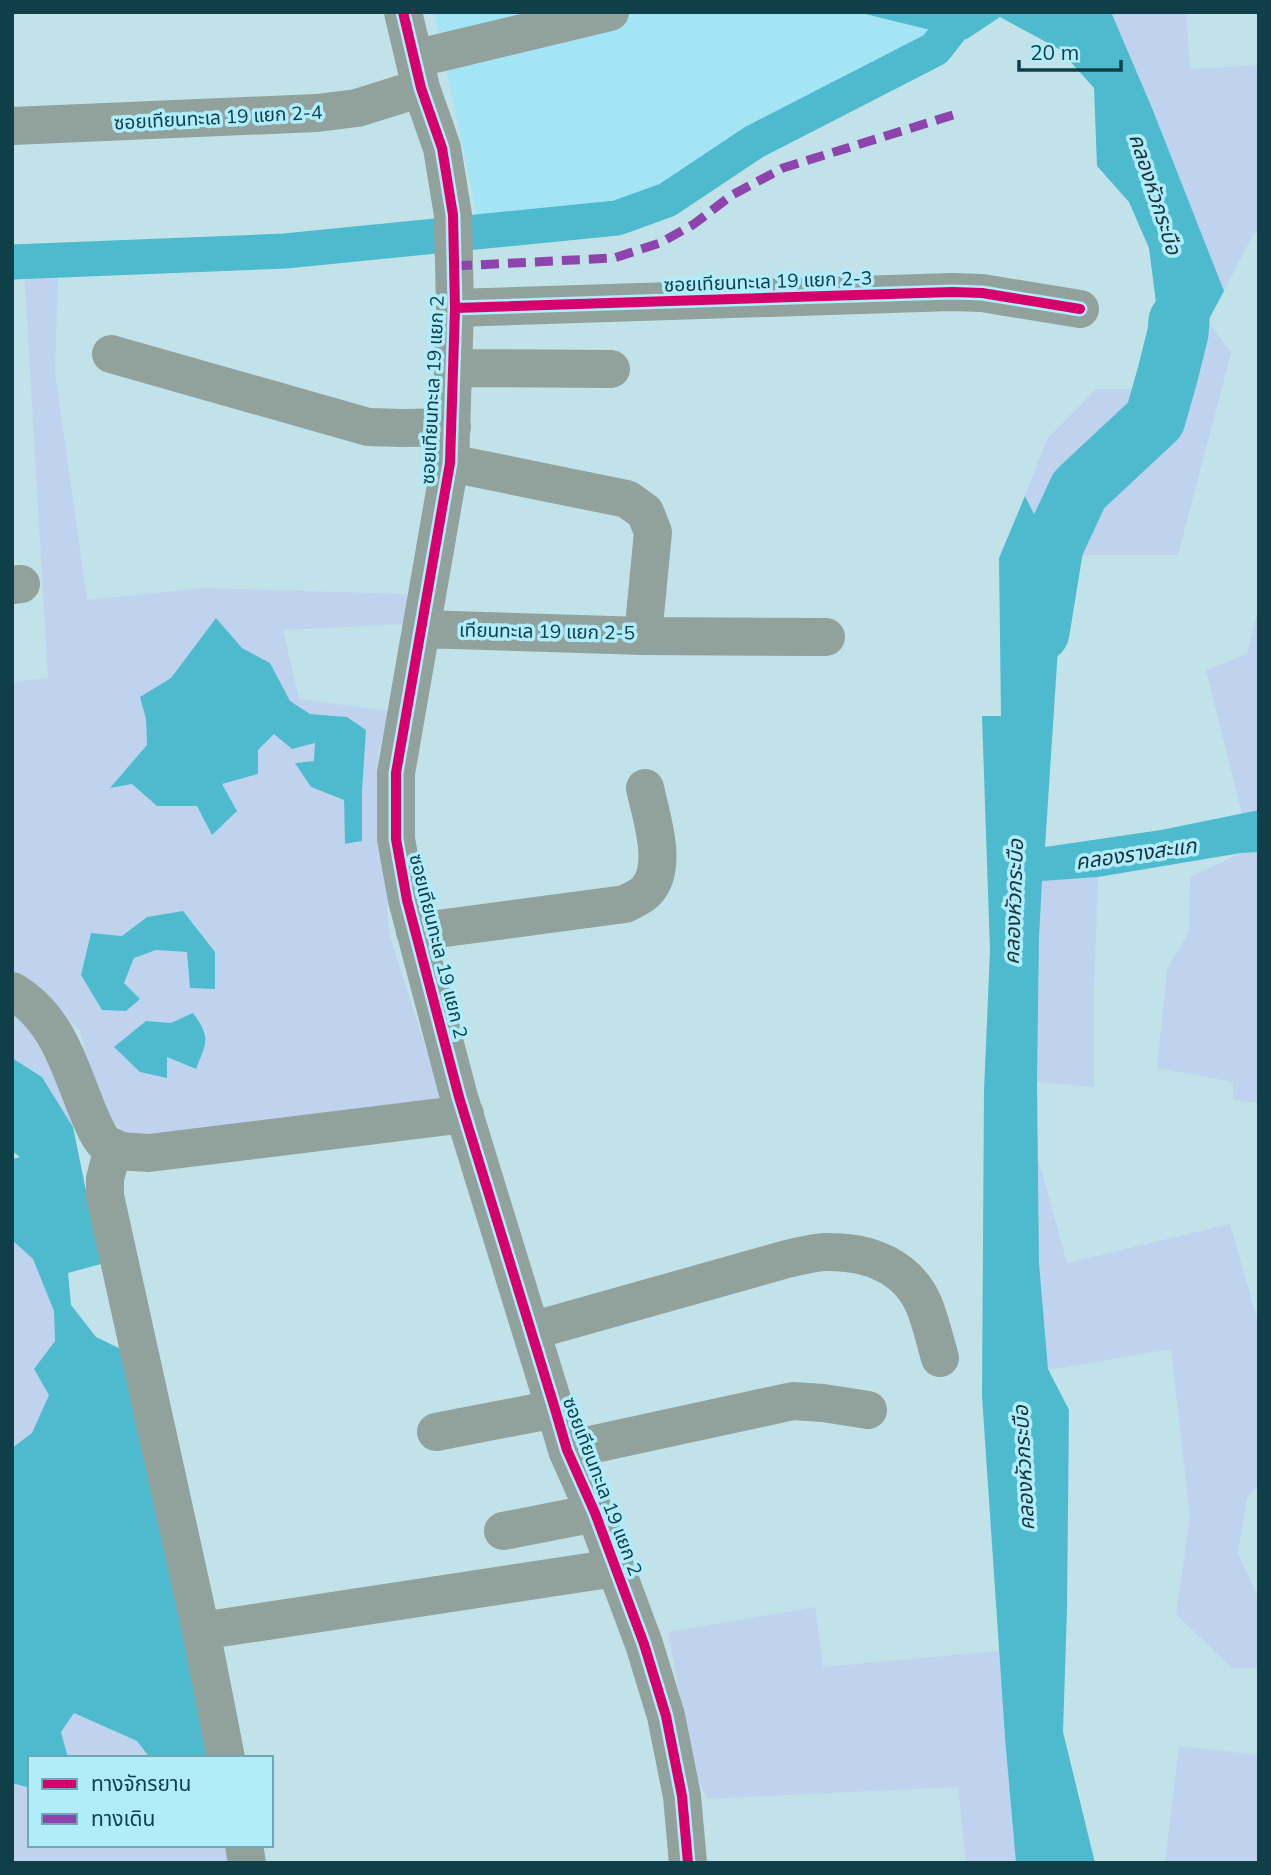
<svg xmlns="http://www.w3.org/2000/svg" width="1271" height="1875" font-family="Mulish,'Noto Sans Thai',sans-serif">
<rect width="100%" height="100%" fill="#c1e2e9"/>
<path fill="#a4e5f5" d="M 434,12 L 857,12 L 967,39 L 871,101 L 779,143 L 649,219 L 605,227 L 482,239 Z"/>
<path fill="#bfd3ef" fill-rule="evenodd" d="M 1111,12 L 1186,12 L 1190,69 L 1259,65 L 1259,232 L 1254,233 L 1224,291 L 1152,108 Z
M 24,269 L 58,276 L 55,371 L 87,600 L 201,588 L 407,594 L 407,624 L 283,630 L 299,699 L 390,711 L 378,754 L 389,933 L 442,1100 L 151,1139 L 128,1135 L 99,1110 L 80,1031 L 45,996 L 12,986 L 12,682 L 48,678 ZM 216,618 L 242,648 L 270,663 L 289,701 L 310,714 L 347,717 L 362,791 L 361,842 L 345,844 L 344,800 L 311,787 L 296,763 L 315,761 L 315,743 L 292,749 L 274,733 L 222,784 L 212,834 L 197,806 L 157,806 L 132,784 L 111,788 L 147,745 L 146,719 L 141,697 L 171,678 ZM 183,911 L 215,952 L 156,950 L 134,958 L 124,984 L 140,1000 L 81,975 L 91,933 L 122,936 ZM 146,1021 L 171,1023 L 206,1031 L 195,1069 L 167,1057 L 167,1077 Z
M 1208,321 L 1231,353 L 1178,555 L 1086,555 L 1063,572 L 1025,496 L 1047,439 L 1096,389 L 1138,389 L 1171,413 Z
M 1259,604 L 1259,810 L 1242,814 L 1206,670 L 1247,654 Z
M 1259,852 L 1259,1103 L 1233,1100 L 1233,1082 L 1157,1068 L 1167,970 L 1189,931 L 1190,877 L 1241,853 Z
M 1098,877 L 1094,990 L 1094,1087 L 1037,1082 L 1039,938 L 1042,881 Z
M 12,1016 L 36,1031 L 57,1068 L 73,1127 L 42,1077 L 12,1058 Z
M 1038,1158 L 1067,1263 L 1230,1224 L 1259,1326 L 1259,1485 L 1247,1498 L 1238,1553 L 1259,1599 L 1259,1668 L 1232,1668 L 1176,1614 L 1190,1517 L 1171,1349 L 1048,1370 L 1039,1263 Z
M 12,1240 L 33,1259 L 54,1311 L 55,1341 L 34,1369 L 50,1395 L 32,1433 L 12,1448 Z
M 815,1607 L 823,1667 L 999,1651 L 1016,1863 L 966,1863 L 958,1787 L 707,1799 L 695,1773 L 668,1632 Z
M 74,1713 L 137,1741 L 150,1758 L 68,1758 L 61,1732 Z
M 1179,1746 L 1259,1755 L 1259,1863 L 1165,1863 Z
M 12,1783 L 30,1788 L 30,1845 L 231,1845 L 235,1863 L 12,1863 Z"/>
<path fill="#4ebace" d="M 857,12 L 1111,12 L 1152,108 L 1224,291 L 1208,321 L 1171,413 L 1138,389 L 1159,326 L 1149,248 L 1129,202 L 1097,166 L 1094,88 L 1059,49 L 1000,17 L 967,39 Z
M 1025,496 L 1063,572 L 1045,847 L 1161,830 L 1259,810 L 1259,852 L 1241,853 L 1098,877 L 1042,881 L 1039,938 L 1037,1082 L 1039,1263 L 1048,1369 L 1069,1410 L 1067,1609 L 1063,1732 L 1095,1863 L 1016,1863 L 1005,1737 L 982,1396 L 984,1091 L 990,951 L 982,716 L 1001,716 L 999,558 Z
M 216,618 L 242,648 L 270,663 L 290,701 L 310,714 L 347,717 L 366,730 L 362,791 L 362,841 L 345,844 L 344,800 L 311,787 L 295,763 L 314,761 L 315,743 L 292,749 L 274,734 L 258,750 L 258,774 L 222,784 L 237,811 L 212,835 L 197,806 L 157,806 L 132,784 L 110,788 L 147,745 L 146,719 L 140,697 L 171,678 Z
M 183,911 L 215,952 L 215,989 L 190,988 L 187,952 L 156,950 L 134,958 L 124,983 L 140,999 L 126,1011 L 102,1010 L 81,975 L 91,933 L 122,936 L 147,917 Z
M 193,1013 C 211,1038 207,1041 196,1069 L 167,1057 L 167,1078 L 140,1072 L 114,1047 L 146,1021 L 171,1023 Z
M 12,1058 L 42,1077 L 73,1127 L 101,1264 L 68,1273 L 71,1305 L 96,1337 L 125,1351 L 212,1758 L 150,1758 L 137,1741 L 74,1713 L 61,1732 L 68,1758 L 30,1758 L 30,1788 L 12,1783 L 12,1448 L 32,1433 L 49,1395 L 34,1369 L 55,1341 L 54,1311 L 33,1259 L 12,1240 L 12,1159 L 20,1157 L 12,1151 Z"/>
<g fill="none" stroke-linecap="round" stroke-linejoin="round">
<path stroke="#4ebace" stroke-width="35" d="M 12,262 L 285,251 L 617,218 L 667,200 L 754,142 L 935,49 L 964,12"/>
<path stroke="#4ebace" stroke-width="61" d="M 1039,632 L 1053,546 L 1079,490 L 1155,419 L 1167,377 L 1178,333 L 1179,321"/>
<path stroke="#91a19b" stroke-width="38" d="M 403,12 L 421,88 L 442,148 L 453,215 L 455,308 L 450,463 L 396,773 L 396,839 L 407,900 L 459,1097 L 555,1409 L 567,1450 L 595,1513 L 644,1644 L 666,1716 L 682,1796 L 688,1863
M 414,59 L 610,12
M 12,126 L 317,113 L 357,108 L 421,88
M 455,308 L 952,292 L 982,293 L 1080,309
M 111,354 L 368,427 L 403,428 L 452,427
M 454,368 L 611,369
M 12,585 L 21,584
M 421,629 L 643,636 L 653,532 L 645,512 L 627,499 L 450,463
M 643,636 L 826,637
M 415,932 L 625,904 C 632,900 643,896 648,889 C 668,865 651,816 645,788
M 12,991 C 58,1018 69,1066 88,1112 C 93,1123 98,1138 107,1145 C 119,1153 135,1152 149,1153 L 465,1114
M 113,1147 L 105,1179 L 105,1196 L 201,1631 L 226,1758
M 531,1331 L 787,1259 C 801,1256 817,1251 830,1252 C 870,1252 908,1267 924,1305 C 931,1322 935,1341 940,1358
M 436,1432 L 555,1409
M 567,1450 L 793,1401 L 823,1403 L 868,1410
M 503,1531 L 595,1513
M 201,1631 L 615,1568
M 244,1845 L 247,1863"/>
<path stroke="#8e44ad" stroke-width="9" stroke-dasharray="18 9" stroke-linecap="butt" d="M 454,266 L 614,258 L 660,243 L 694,224 L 732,195 L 783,168 L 953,115"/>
<defs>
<path id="cycleway" d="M 403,12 L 421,88 L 442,148 L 453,215 L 455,308 L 450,463 L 396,773 L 396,839 L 407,900 L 459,1097 L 555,1409 L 567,1450 L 595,1513 L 644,1644 L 666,1716 L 682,1796 L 688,1863
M 455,308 L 952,292 L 982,293 L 1080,309"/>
</defs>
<use href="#cycleway" stroke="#b0ecfa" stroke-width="15"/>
<use href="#cycleway" stroke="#d6006c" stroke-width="10"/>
</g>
<g text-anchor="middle" stroke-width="7" stroke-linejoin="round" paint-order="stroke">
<g font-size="19" fill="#0f404a" stroke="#b0ecfa">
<text transform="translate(218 117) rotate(-3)" y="7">ซอยเทียนทะเล 19 แยก 2-4</text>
<text transform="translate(768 281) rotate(-2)" y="7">ซอยเทียนทะเล 19 แยก 2-3</text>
<text transform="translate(432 390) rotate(-87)" y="7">ซอยเทียนทะเล 19 แยก 2</text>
<text transform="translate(547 631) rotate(1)" y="7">เทียนทะเล 19 แยก 2-5</text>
<text transform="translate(439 946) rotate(76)" y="7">ซอยเทียนทะเล 19 แยก 2</text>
<text transform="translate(603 1486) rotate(69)" y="7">ซอยเทียนทะเล 19 แยก 2</text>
</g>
<g font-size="21" font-style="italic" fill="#173239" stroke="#b0ecfa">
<text transform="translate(1155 194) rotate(72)" y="7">คลองหัวกระบือ</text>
<text transform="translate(1136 854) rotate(-8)" y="7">คลองรางสะแก</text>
<text transform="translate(1014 902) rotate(-88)" y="7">คลองหัวกระบือ</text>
<text transform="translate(1024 1468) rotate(-93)" y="7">คลองหัวกระบือ</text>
</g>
</g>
<rect width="1271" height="1875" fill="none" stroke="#0f404a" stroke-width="28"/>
<rect x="28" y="1756" width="245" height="91" fill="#b0ecfa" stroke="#70a7b4" stroke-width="2"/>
<rect x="42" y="1779" width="35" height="10" fill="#d6006c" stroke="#70a7b4" stroke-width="2"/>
<text x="91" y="1791" font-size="21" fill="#0f404a">ทางจักรยาน</text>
<rect x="42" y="1814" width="35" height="10" fill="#8e44ad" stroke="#70a7b4" stroke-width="2"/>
<text x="91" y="1826" font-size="21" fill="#0f404a">ทางเดิน</text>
<path d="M1019 60v10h102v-10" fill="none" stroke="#0f404a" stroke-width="3.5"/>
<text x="1030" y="60" font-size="21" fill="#0f404a" stroke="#b0ecfa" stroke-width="5" paint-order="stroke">20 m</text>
</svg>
